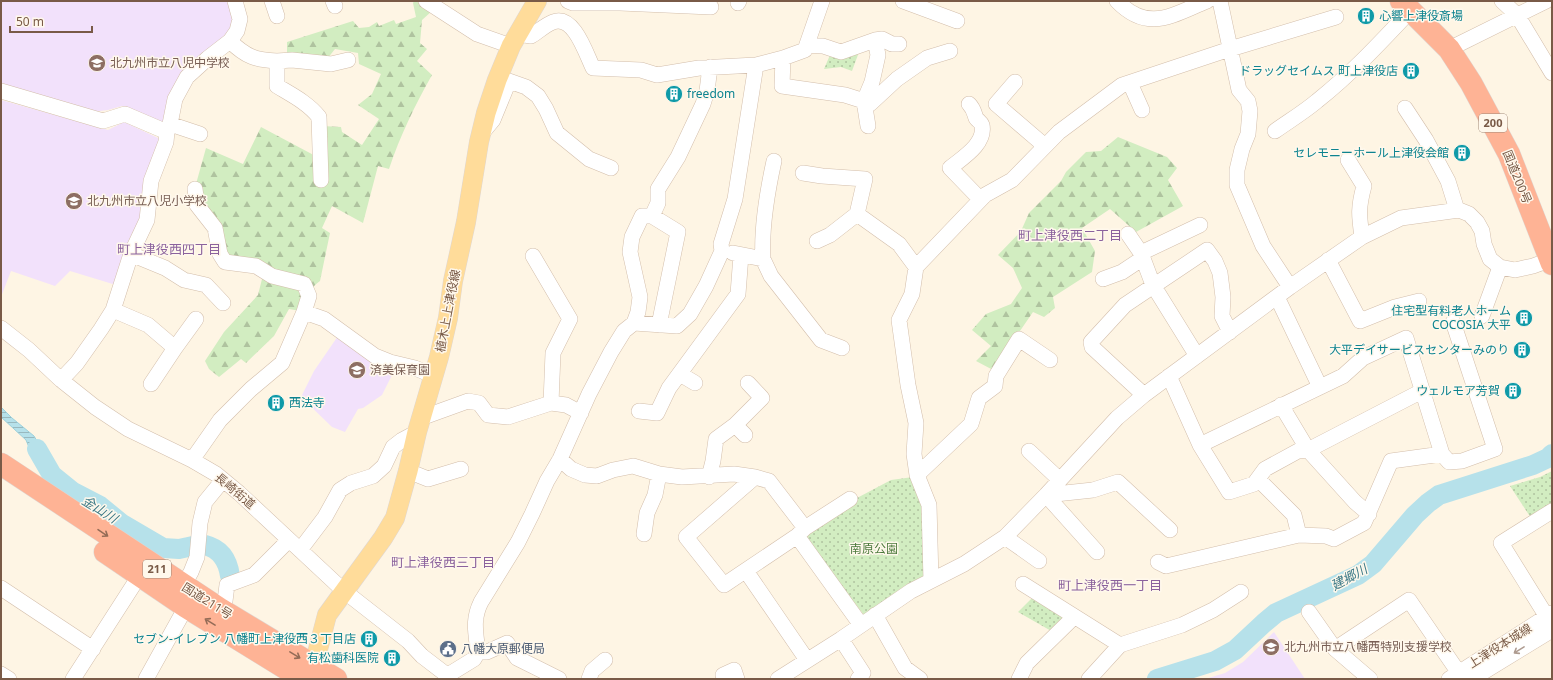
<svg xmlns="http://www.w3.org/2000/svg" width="1553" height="680" font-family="'Noto Sans','Noto Sans JP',sans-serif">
<defs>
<pattern id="forest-firs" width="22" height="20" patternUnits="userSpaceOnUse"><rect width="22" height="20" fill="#d2edc1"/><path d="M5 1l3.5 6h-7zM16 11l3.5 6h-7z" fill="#afc39f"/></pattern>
<pattern id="park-dots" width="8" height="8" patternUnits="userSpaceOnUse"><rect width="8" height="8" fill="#d2edc1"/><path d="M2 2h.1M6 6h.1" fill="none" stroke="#afc39f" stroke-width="1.8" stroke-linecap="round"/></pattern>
<pattern id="water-rules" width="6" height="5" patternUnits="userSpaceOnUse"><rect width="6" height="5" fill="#b6e1ea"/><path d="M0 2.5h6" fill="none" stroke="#99b9bf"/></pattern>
</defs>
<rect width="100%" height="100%" fill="#fef5e4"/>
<path fill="#f2e1fb" d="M 1,1 L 228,1 L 234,21 L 232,30 L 204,53 L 163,125 L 122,106 L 108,110 L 92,112 L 1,89 Z
M 1,100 L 108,130 L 124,122 L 158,138 L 161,143 L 144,219 L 116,285 L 70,271 L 55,286 L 11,271 L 1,297 Z
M 338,336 L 393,373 L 382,395 L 363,408 L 358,409 L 345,432 L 332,427 L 301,397 L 314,371 Z
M 1274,632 L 1305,679 L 1205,679 L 1225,673 L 1243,662 Z"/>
<path fill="url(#forest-firs)" d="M 414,1 L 417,1 L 432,11 L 422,20 L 420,43 L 427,49 L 417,61 L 432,75 C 415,105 400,136 389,169 L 378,166 L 363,223 L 332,206 L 322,228 L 330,233 L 320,281 C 309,289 304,298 300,311 L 289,309 L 274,336 L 246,363 L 241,359 L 219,377 L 209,369 L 205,361 L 224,332 L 258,295 L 263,275 L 227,259 L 200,203 L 196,184 L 206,148 L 243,164 L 261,127 L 323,160 L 322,126 L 341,127 L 342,132 L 362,145 L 379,119 L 358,105 L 372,94 L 381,74 L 359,64 L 358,53 L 335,49 L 327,59 L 287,56 L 287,42 L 353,21 L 359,28 L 369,27 L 377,22 L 379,26 L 394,20 L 396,24 L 416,17 L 413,3 Z
M 1118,137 L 1167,157 L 1177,168 L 1168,180 L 1183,206 L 1136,232 L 1110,209 L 1082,228 L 1095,251 L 1092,272 L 1053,297 L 1055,308 L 1044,317 L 1033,312 L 993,370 L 976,361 L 991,346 L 972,330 L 986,314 L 1011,304 L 1022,288 L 1013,268 L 998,255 L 1021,231 L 1029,213 L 1061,181 L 1066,172 L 1086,152 L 1101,151 Z"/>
<path fill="url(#park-dots)" d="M 859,52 L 852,71 L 841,67 L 824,69 L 830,55 Z
M 1552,471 L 1552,505 L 1531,518 L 1510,486 L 1540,477 Z
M 913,477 L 923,503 L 924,577 L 903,587 L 864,615 L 804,538 L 857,498 L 891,480 Z
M 1032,598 L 1066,619 L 1053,632 L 1018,612 Z"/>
<path fill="url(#water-rules)" stroke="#9cd1dc" d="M 1,407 L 12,418 L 34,436 L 57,475 L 38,469 L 26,440 L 1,417 Z"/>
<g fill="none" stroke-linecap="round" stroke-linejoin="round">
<path stroke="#b6e1ea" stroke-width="20" d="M 37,449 L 52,475 L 73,492 L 100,506 L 122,524 L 163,548 L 179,549 L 193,546
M 205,545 C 221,549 228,561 230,576
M 1157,679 L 1215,661 L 1235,650 L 1264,623 L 1276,613 L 1358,575 L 1373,564 L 1415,515 L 1428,503 L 1439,495 L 1533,465 L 1548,458 L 1552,454"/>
<defs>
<path id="minor" d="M 272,1 L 277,16
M 333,1 L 335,6
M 426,1 L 477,34 L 511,46
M 568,1 L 573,3 L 620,3 L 711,7
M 903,1 L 957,21
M 1117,1 C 1148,33 1172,15 1207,1
M 1220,1 L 1239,90 L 1248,101 L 1250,111 L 1248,134 L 1242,149 L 1237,170 L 1237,185 L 1263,246 L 1290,287
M 1502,1 L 1517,15 L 1552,73
M 738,3 L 739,1
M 518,34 L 531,36 C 538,32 545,25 553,22 C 574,14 586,54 593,68 L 641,70 L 657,75 L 699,68 L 756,65 L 783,58 L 805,50 L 822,1
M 875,40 L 878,55 L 872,82 L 864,101 L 870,104 L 897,79 L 927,58 L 950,51
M 230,41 C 246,57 256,60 277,61 L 277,86 C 292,95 308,103 319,117 L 321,180
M 807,45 L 823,46 L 841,52 L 875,40 L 882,39 L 892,44 L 899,44
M 1449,49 L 1546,1
M 783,58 L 782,86 L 845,95 L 864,101 L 868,126
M 277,61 L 292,60 L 331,64 L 348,60
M 1015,82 L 996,104 L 1045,146
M 1130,83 L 1142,110
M 1,91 L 103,121 L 125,114 L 167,132
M 969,104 C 974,109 974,113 976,118 C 978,121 981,122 982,125 C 986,144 962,158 950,168 L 980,199
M 1405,108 L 1426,140 L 1448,181 L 1457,210
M 170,124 L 200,134
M 1275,131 C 1289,121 1304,112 1317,101 C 1351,74 1381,42 1411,10
M 483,132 L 493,120 L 509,81 L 526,87 L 538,96 L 546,109 L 557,133 L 589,159 L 611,168
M 1348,160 L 1364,186 C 1358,208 1359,215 1362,237
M 803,173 L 822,176 L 865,179 L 857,214 L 830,235 L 817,241
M 195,189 L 197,205 L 215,228 L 220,254 L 225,262 L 256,266 L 272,276 L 304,284 L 309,296 L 304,312
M 857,214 L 899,244 L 916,267
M 1128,234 L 1141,253 L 1153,285 L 1197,356
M 733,253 L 763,259 L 771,276 L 821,340 L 842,348
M 1141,253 L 1200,225
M 131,254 L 165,268 L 184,280 L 206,285 L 223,303
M 533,256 L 570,319 L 553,353 L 551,403 L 566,405 L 581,413
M 763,259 C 761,227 767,193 774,161
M 1328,260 L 1360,321 L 1395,307 L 1419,301
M 1103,279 L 1122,272 L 1143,258
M 1277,297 L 1320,387
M 113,310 L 148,325 L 175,348 L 151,384
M 1482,316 L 1500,267
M 634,323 L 638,312 L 640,297 L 630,252 L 632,237 L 642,216 L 652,216
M 659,325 L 678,232 L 652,216 L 658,203 L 658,189 L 678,157 L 703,104 L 707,91 L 710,67
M 1,328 L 29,350 L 61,380 L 95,407 L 128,429 L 192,460 L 216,474 L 239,493 L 344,591 L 408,641 L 422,656 L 452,679
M 175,348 L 196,319
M 680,374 L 695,383
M 1169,376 L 1200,445 L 1229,492 L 1254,484 L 1265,469 L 1298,451 L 1308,450 L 1422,391
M 61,380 L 77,363 L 101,329 L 113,310 L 131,254 L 147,220 L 151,181 L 166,142 L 167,132 L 170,124 L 175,99 L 187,77 L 208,58 L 230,41 L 237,31 L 240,19 L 235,1
M 1144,395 L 1092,347 L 1091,342 L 1125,305 L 1207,250 L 1215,261 L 1220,273 L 1223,297 L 1222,316 L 1230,332
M 1281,405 L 1308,450 L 1355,502 L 1369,514
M 639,411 L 657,413 L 669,388 L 738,294 L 741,255
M 421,418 L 468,401 L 479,403 L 488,415 L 508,417 L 551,403
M 735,425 L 745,435
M 1200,445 L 1343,376 L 1363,358 L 1406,338 L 1442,454
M 1029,451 L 1060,480
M 560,459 L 571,469 L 585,475 L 597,476 L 613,470 L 633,466 L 659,474 L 682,477 L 734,474 L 755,477
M 192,460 L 220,420 L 251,389 L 282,363 L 304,312 L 324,319 L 375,356 L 390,362 L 415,368 L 434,376
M 408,471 L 428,479 L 461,469
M 917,475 L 971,424 L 979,398 L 995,386 L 996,376 L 1019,339 L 1050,360
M 709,477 L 713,461 L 716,439 L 735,425 L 762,398 L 748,383
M 1258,479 L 1294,515 L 1299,535 L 1326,536 L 1334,539 L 1364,523 L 1391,461 L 1442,454 L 1449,462 L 1462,461 L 1495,449 L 1453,322
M 1046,495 L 1093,490 L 1118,482 L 1170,530
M 1046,495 L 1097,552
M 1552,511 L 1501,543 L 1552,625
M 805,528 L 769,481 L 755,477 L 686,537 L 724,585 L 797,536 L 805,528 L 850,499
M 644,534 L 647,513 L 655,495 L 659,474
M 797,536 L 861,625
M 1005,537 L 1039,561
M 300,550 L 325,517 L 340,490 L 351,483 L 373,476 L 384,466 L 393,447 L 402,440 L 417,432
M 1158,562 L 1166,566 L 1299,535
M 746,571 L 807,660
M 931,580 L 929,505 L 917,475 L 914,454 L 916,423 L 908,385 L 899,320 L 912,294 L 916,267 L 985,195 L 1012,180 L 1059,132 L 1122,85 L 1230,49 L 1336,17
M 1023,584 L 1120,645 L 1089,679
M 183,586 L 191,572 L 197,557 L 200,523 L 205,502 L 223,480
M 1,588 L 93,649
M 220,609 L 225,601 L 227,585 L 254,575 L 289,540
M 1309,612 L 1335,649 L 1370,679
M 875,615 L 905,668 L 920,679
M 841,639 L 863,673 L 858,679
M 1120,645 L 1182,625 L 1213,610 L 1241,592
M 1335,649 L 1409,600 L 1463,679
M 478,652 L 487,652 L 507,643 L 517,658 L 559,679
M 1,674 L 9,679
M 448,675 L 474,659 L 478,652 C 476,633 472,620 481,602 L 518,542 L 532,514 L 547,481 L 560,459 L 589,394 L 611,352 L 624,331 L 634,323 L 677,326 L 690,314 L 706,286 L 722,251 L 721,244 L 735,199 L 756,65
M 723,675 L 734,670 L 737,679
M 73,679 L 145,567
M 146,679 L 186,607
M 589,679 L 592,671 L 605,660
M 778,679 L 841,639 L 911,591 L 964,564 L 1005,537 L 1046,495 L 1117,418 L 1144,395 L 1290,287 L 1362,237 L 1401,218 L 1459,210 L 1469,214 L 1477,222 L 1482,231 L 1484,244 L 1490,259 L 1500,267 L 1515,270 L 1533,266 L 1552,259
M 1019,679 L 1027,663 L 1074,617
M 1449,679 L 1552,613
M 1472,679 L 1552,630"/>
<path id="major" d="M 317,679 L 316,657 L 327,615 L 383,538 L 395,518 L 408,471 L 417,432 L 439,357 L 448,318 L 453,281 L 466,222 L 479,142 L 486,113 L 497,80 L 511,46 L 537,1"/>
<path id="highway" d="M 1401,1 L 1449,49 L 1471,83 L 1509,154 L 1552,264
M 1,464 L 220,609 L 336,679
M 105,552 L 186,607 L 303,679"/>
</defs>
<use href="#minor" stroke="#d3beab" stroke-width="16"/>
<use href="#major" stroke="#dfd7d3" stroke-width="20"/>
<use href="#highway" stroke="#dfd7d3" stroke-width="23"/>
<use href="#minor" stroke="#fff" stroke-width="15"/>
<use href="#major" stroke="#ffdc9a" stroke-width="19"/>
<use href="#highway" stroke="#feb395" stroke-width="22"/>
</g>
<defs><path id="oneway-shaft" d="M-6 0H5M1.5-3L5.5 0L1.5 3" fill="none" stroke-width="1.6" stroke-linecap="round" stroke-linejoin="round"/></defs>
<g stroke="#946c57">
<use href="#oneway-shaft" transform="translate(103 533) rotate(34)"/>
<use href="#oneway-shaft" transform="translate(210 622) rotate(-148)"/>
<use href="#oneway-shaft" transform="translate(295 655) rotate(31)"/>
</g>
<use stroke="#af9c91" href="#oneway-shaft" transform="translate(1519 650) rotate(148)"/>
<defs>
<symbol id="building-disc" viewBox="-11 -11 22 22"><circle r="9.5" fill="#0f9aa8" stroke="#fff8ec"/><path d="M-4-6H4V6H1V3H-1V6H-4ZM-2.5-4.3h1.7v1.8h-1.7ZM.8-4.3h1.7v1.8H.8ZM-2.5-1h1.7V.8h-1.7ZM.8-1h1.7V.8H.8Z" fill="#fff"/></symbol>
<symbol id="school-disc" viewBox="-11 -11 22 22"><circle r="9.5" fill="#8d6e63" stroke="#fff8ec"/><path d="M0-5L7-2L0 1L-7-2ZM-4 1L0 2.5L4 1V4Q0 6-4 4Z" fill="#fff"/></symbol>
<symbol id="civic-disc" viewBox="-11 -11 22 22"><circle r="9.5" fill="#5c6f8a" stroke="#fff8ec"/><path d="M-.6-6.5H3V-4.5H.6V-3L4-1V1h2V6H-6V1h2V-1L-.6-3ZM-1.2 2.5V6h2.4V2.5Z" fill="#fff"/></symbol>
</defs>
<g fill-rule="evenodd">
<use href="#building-disc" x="1356" y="6" width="20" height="20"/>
<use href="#school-disc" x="87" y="53" width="20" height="20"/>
<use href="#building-disc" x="1401" y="61" width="20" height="20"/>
<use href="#building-disc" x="664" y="84" width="20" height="20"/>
<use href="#building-disc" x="1452" y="143" width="20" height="20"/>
<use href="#school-disc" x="64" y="191" width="20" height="20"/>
<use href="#building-disc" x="1514" y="308" width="20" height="20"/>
<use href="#building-disc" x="1512" y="340" width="20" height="20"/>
<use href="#school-disc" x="347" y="360" width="20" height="20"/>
<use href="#building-disc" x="1503" y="381" width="20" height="20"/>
<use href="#building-disc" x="266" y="393" width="20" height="20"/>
<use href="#building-disc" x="359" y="629" width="20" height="20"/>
<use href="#school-disc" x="1261" y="637" width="20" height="20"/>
<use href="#civic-disc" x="438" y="639" width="20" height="20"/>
<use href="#building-disc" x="382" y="648" width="20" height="20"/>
</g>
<g text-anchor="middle" stroke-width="3" stroke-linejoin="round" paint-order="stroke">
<g fill="#fff8ec" stroke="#a18978" stroke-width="1">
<rect x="1479" y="114" width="28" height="18" rx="3"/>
<rect x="143" y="560" width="28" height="18" rx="3"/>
</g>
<g font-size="11" font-weight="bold" fill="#795a47">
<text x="1493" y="127">200</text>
<text x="157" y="573">211</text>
</g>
<g font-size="12" fill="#0d838f" stroke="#fff8ec" text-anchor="end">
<text x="1379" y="20" text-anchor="start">心響上津役斎場</text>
<text x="1398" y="75">ドラッグセイムス 町上津役店</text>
<text x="687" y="98" text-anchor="start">freedom</text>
<text x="1449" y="157">セレモニーホール上津役会館</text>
<text x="1511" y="315">住宅型有料老人ホーム<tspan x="1511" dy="14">COCOSIA 大平</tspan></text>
<text x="1509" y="354">大平デイサービスセンターみのり</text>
<text x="1500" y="395">ウェルモア芳賀</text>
<text x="289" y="407" text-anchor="start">西法寺</text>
<text x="356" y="643">セブン-イレブン 八幡町上津役西３丁目店</text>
<text x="379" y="662">有松歯科医院</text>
</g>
<g font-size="12" fill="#785e54" stroke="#fff8ec" text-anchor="start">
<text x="110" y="67">北九州市立八児中学校</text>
<text x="87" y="205">北九州市立八児小学校</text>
<text x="370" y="374">済美保育園</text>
<text x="1284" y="651">北九州市立八幡西特別支援学校</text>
</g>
<g font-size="12" fill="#795a47" stroke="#fff8ec">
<text transform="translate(1517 177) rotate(68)" y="4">国道200号</text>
<text transform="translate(448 311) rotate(-79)" y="4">植木上上津役線</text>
<text transform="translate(235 491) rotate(40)" y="4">長崎街道</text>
<text transform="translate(207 601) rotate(32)" y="4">国道211号</text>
<text transform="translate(1500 646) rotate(-32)" y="4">上津役本城線</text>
</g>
<g font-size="12" fill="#4c7a3c" stroke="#fff8ec">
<text x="874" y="553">南原公園</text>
</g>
<g font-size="12" fill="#4e5e75" stroke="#fff8ec" text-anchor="start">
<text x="461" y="653">八幡大原郵便局</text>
</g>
<g font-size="13" fill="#8b629d" stroke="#fff8ec">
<text x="1070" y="240">町上津役西二丁目</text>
<text x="169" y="254">町上津役西四丁目</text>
<text x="443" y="567">町上津役西三丁目</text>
<text x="1110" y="590">町上津役西一丁目</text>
</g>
<g font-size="13" font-style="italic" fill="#3b7987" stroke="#fff8ec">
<text transform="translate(100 509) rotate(32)" y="5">金山川</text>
<text transform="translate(1349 577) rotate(-29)" y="5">建郷川</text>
</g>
</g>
<rect width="1553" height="680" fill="none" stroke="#795a47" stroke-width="4"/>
<path d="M10 26v6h82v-6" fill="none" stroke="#795a47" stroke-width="2"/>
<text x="16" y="26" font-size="12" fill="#795a47" stroke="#fff8ec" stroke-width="3" paint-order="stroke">50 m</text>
</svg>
